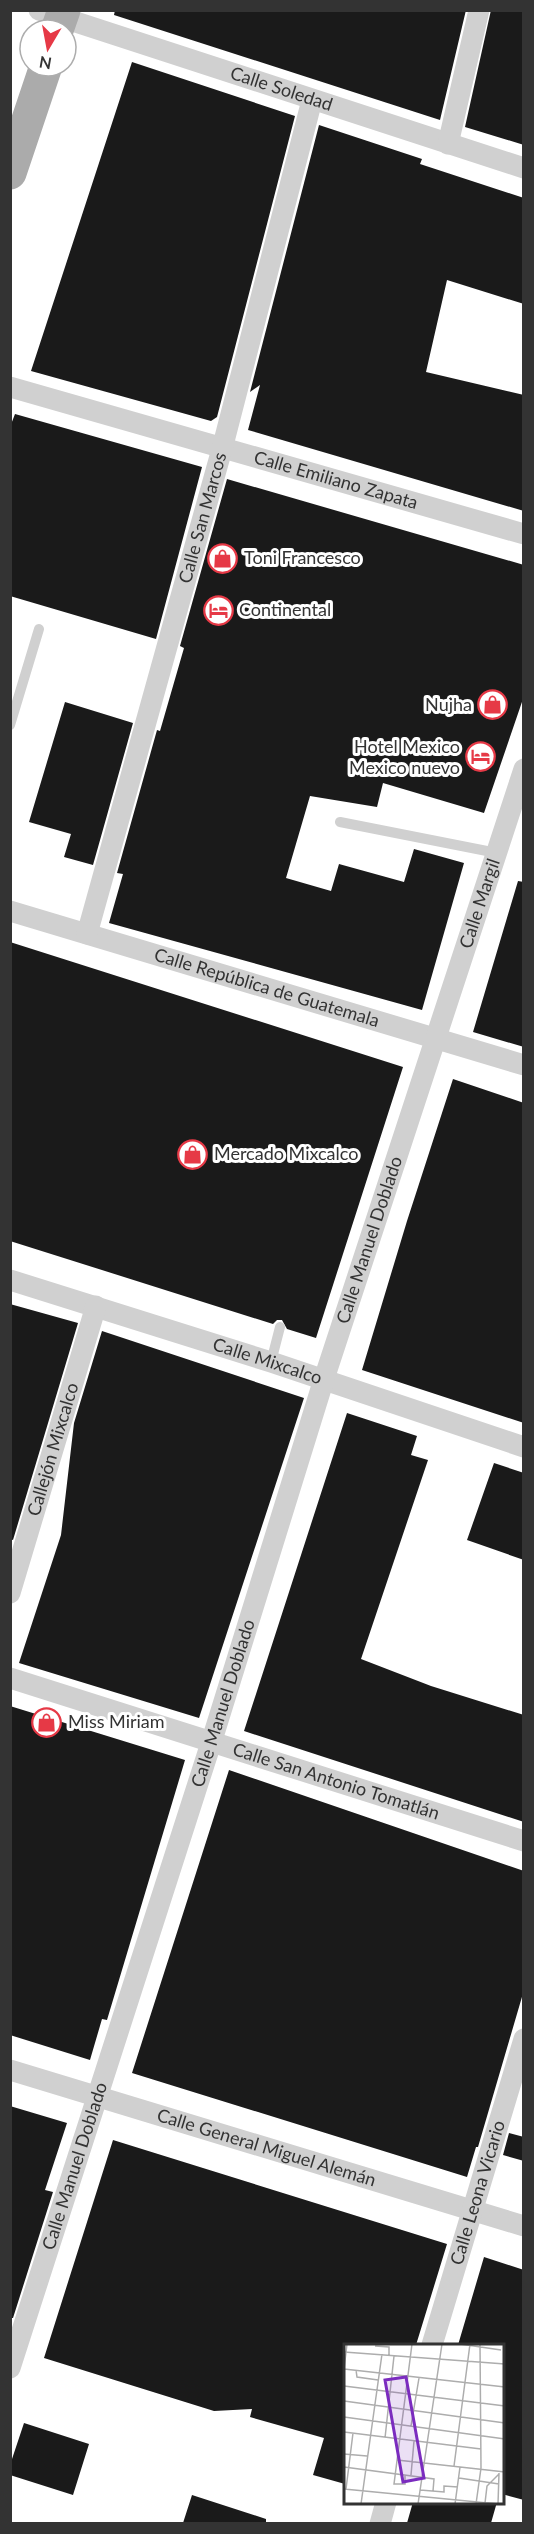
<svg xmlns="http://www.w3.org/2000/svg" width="534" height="2534" font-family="Lato,sans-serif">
<rect width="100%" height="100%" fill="#fff"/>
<path fill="#1a1a1a" d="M 115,10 L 466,10 L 440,120 L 114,15 Z
M 491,10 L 524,10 L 524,145 L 465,127 Z
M 132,62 L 295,116 L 217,417 L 211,421 L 31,371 Z
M 319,125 L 422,159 L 420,164 L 524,198 L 524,304 L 447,280 L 426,372 L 524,395 L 524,511 L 248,430 L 260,385 L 250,392 Z
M 15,414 L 202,467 L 156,639 L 10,596 L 10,427 Z
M 227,479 L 524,565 L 524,696 L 484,813 L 383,783 L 377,807 L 310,796 L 286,878 L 331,891 L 339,864 L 404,882 L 414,849 L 464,863 L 422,1010 L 109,923 L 123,874 L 117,873 L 157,730 L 160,731 L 184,648 L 180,646 Z
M 65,702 L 133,723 L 93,865 L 64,857 L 71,834 L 29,822 Z
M 518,881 L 524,882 L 524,1047 L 473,1032 Z
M 10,942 L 403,1067 L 316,1338 L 287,1329 L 282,1320 L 277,1320 L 273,1324 L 10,1241 Z
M 453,1079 L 524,1103 L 524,1423 L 362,1370 L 407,1221 Z
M 10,1304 L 78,1323 L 13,1540 L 10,1539 Z
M 102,1331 L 304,1398 L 199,1718 L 19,1663 L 61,1535 L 74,1423 Z
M 347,1413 L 417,1436 L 411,1455 L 428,1460 L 361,1659 L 431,1686 L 524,1715 L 524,1822 L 244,1731 Z
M 494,1463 L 524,1473 L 524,1560 L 467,1540 Z
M 10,1706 L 185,1760 L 107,2020 L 102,2019 L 90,2060 L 10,2035 Z
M 229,1770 L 524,1871 L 524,1990 L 478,2147 L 476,2147 L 467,2177 L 132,2073 Z
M 10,2106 L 67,2123 L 45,2190 L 53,2192 L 13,2318 L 10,2318 Z
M 509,2133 L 524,2137 L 524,2161 L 503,2155 Z
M 113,2140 L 447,2244 L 416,2345 L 345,2345 L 345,2484 L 313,2475 L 324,2438 L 250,2417 L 252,2409 L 214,2411 L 44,2358 Z
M 484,2257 L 524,2270 L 524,2500 L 502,2494 L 502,2345 L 458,2345 Z
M 24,2423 L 89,2444 L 73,2495 L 10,2475 L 10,2465 Z
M 192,2495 L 266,2519 L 266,2523 L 183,2523 Z
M 413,2502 L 497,2502 L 491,2523 L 407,2523 Z"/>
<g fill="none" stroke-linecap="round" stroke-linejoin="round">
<path stroke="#d0d0d0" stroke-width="10" d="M 10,725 L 39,629
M 340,822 L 497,853
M 271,1362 L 280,1327"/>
<g stroke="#d0d0d0" stroke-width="21">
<path id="s1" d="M 39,10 L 524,168"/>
<path d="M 448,144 L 479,10"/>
<path id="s2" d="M 10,387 L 524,534"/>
<path id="s3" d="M 10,911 L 524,1065"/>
<path id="s4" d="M 87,934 L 222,449 L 312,100"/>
<path id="s5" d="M 10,1280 L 271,1362 L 524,1447"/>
<path id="s6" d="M 10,1593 L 96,1306"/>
<path id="s7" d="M 10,1678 L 524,1841"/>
<path id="s8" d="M 10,2070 L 524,2226"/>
<path id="s9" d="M 432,2345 L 524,2039"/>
<path id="s10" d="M 10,2368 L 212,1740 L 324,1379 L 524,769"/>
<path d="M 380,2524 L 386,2502"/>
</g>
<path stroke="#ababab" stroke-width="33" d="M 57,30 L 64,10
M 10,173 L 46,66"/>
</g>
<defs>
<symbol id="shop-ring" viewBox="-11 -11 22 22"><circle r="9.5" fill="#fff" stroke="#e63946" stroke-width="1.5"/><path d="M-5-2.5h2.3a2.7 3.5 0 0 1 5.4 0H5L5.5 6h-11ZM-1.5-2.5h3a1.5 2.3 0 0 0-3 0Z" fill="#e63946"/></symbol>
<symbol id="hotel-ring" viewBox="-11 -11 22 22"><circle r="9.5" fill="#fff" stroke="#e63946" stroke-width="1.5"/><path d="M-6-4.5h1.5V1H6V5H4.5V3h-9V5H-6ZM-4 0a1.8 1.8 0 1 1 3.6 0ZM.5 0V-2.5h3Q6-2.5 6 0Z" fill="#e63946"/></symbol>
</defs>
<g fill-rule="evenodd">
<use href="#shop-ring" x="206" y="542" width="33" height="33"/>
<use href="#hotel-ring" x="202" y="594" width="33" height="33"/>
<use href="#shop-ring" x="476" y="688" width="33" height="33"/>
<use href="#hotel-ring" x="464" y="740" width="33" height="33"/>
<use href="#shop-ring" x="176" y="1138" width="33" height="33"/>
<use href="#shop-ring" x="30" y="1706" width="33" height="33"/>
</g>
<g text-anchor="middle" stroke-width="6" stroke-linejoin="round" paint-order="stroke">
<g font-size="18" fill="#333" stroke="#fff">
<text dy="6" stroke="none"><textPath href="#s1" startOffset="255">Calle Soledad</textPath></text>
<text dy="6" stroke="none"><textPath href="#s2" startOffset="339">Calle Emiliano Zapata</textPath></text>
<text dy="6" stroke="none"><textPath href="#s4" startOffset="432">Calle San Marcos</textPath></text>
<text dy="6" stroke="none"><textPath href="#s10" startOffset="1538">Calle Margil</textPath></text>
<text dy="6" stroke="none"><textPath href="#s3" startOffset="268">Calle República de Guatemala</textPath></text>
<text dy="6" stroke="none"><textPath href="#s10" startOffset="1184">Calle Manuel Doblado</textPath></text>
<text dy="6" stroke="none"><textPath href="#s5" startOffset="270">Calle Mixcalco</textPath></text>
<text dy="6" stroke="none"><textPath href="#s6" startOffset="150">Callejón Mixcalco</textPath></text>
<text dy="6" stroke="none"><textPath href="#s10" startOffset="698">Calle Manuel Doblado</textPath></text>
<text dy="6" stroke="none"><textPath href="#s7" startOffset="342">Calle San Antonio Tomatlán</textPath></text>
<text dy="6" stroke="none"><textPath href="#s8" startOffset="268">Calle General Miguel Alemán</textPath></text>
<text dy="6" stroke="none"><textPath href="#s10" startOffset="212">Calle Manuel Doblado</textPath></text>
<text dy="6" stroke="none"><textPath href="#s9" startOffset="159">Calle Leona Vicario</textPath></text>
</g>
<g font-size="18" fill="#333" stroke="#fff" text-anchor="start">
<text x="244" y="564">Toni Francesco</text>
<text x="239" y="616">Continental</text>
<text x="472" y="711" text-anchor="end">Nujha</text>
<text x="460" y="753" text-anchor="end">Hotel Mexico<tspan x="460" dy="21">Mexico nuevo</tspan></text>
<text x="214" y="1160">Mercado Mixcalco</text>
<text x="68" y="1728">Miss Miriam</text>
</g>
</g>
<g transform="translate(344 2344)">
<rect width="160" height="160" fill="#fff"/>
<path fill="none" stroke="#adadad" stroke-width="1.5" d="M 116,0 L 157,6M 31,2 L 45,3 L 45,11M 0,8 L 161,20M 0,25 L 161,43M 0,25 L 3,0M 12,26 L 13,33 L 34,36M 0,42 L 161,62M 0,57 L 161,79M 0,73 L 161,95M 67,82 L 75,34M 0,88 L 137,105M 41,94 L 50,12M 0,110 L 23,112M 53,116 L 161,128M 110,122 L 126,0M 0,123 L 90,135 L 89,147M 61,131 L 61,140 L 50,140 L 68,0M 67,131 L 70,97M 115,134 L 155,140M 0,145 L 154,160M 2,145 L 9,89M 76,146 L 100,148 L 100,142 L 114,143M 141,159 L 143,142 L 155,130M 17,160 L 38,10M 74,160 L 98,0M 111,160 L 116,123M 132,160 L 137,124 L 136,0M 154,160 L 155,129"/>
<path fill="#7b2cbf" fill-opacity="0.15" stroke="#7b2cbf" stroke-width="3" d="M 62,33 L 80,134 L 59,138 L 41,36 Z"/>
<rect width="160" height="160" fill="none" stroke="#333" stroke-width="3"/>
</g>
<rect width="534" height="2534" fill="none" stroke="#333333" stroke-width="24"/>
<g transform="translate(48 48) rotate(190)"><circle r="28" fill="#ffffff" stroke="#adadad" stroke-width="1.5"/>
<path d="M0-4.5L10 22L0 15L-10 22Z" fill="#e63946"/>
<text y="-9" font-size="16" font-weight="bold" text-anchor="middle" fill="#333333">N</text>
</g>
</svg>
